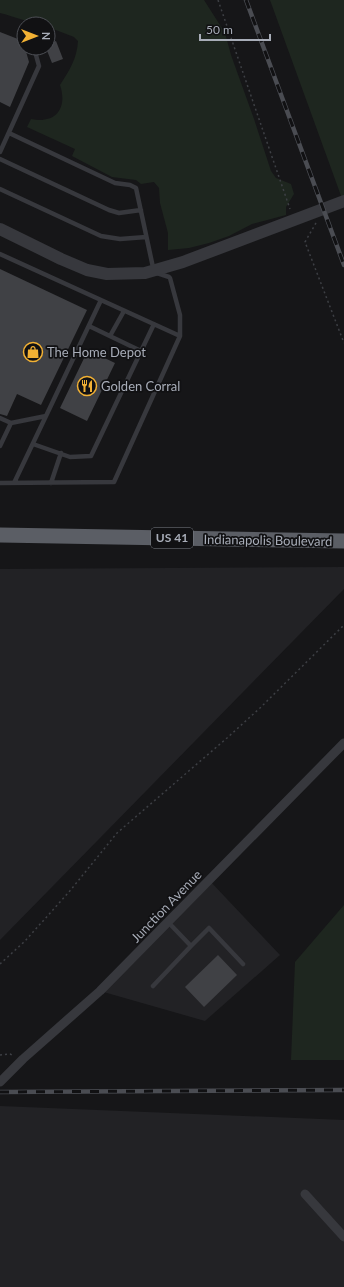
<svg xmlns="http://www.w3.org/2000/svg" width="344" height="1287" font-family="Lato,sans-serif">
<rect width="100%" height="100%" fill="#161618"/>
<path fill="#222225" d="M 344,567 L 344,589 L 0,940 L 0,569 Z
M 209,880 L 280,955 L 205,1021 L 100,991 Z
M 0,1106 L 344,1120 L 344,1287 L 0,1287 Z"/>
<path fill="#1e261f" d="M 0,0 L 204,0 L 225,33 L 231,55 L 254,119 L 271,171 L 276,178 L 291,184 L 294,194 L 286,207 L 286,215 L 252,224 L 229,236 L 209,243 L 189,248 L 168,250 L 168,233 L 160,203 L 159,188 L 154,182 L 141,184 L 136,180 L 112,177 L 72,156 L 75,149 L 27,127 L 31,119 C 55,124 68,109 60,85 C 69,71 77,59 78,41 L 74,37 L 48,27 L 48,24 C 31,24 16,17 0,13 Z
M 270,0 L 344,0 L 344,204 Z
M 344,905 L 344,1060 L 291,1060 L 295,962 Z"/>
<path fill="#404145" d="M 0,32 L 23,41 L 29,62 L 10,107 L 0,102 Z
M 56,41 L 63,59 L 52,63 L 46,48 L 48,48 L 48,44 Z
M 0,269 L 87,310 L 41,405 L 17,394 L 7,416 L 0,414 Z
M 88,350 L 115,363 L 87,421 L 60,408 Z
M 218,955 L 237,975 L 204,1007 L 185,987 Z"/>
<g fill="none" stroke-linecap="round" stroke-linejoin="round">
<path stroke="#3d3f44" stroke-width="1.5" stroke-dasharray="2 3" stroke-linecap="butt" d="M 218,0 L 290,209
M 316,223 L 305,242 L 344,343
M 0,964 L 25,941 L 69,892 L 117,833 L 227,738 L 260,708 L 344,625
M 0,1055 L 10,1054 L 14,1056"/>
<path stroke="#37383d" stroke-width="4.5" d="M 0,152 L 39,66 L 34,48
M 0,159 L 109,210 L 119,213 L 141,210
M 0,189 L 101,236 L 120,239 L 146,237
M 0,254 L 180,336
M 89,326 L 141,351
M 110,336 L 124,311
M 0,418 L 11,423 L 46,416 L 101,300
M 33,444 L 70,457 L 91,456 L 154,324
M 0,446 L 11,423
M 0,483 L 114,482 L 180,336 L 180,315 L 170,278 L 169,277 L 154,272 L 136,188 L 130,185 L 115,183 L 9,133
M 14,483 L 46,416
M 51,483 L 61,453
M 168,922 L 191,946 L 209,928 L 243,964
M 153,986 L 191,946"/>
<path stroke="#37383d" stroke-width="9" d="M 0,1082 L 23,1059 L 100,991 L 344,743
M 305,1194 L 344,1237"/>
<path stroke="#37383d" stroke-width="12" d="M 0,229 L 61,259 L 87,270 L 107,274 L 145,273 L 183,262 L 344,201"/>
<path stroke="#5b5e65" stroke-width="15" d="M 0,535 L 344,541"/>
<defs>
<path id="rail" d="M 246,0 L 344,265
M 0,1092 L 344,1090"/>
</defs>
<use href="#rail" stroke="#4a4c52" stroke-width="4.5"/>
<use href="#rail" stroke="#111113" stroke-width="3" stroke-dasharray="9" stroke-linecap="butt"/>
</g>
<defs>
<symbol id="shop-ring" viewBox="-11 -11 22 22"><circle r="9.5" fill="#111113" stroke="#f2b134" stroke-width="1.5"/><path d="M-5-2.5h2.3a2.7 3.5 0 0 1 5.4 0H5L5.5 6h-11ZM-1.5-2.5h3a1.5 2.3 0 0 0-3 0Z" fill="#f2b134"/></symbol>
<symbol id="restaurant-ring" viewBox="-11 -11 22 22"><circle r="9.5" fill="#111113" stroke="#f2b134" stroke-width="1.5"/><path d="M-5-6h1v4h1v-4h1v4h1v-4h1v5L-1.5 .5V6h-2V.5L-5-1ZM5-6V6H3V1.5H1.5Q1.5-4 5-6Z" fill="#f2b134"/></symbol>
</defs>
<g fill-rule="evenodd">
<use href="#shop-ring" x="22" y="341" width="22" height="22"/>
<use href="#restaurant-ring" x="76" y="375" width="22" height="22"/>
</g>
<g text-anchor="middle" stroke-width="3.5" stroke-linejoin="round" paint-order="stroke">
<rect fill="#111113" stroke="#7b7e86" stroke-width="1" x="151" y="528" width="42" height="20" rx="3"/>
<g font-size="12" font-weight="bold" fill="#a8adb8">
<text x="172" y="542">US 41</text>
</g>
<g font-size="13" fill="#a8adb8" stroke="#111113" text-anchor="start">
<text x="47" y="357">The Home Depot</text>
<text x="101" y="391">Golden Corral</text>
</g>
<g font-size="13" fill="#a8adb8" stroke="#111113">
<text transform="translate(268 540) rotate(1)" y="5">Indianapolis Boulevard</text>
<text transform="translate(166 906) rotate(-46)" y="5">Junction Avenue</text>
</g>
</g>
<g transform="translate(36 36) rotate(90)"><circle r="19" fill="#111113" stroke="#4d4f55"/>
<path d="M0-3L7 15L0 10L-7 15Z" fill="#f2b134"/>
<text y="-6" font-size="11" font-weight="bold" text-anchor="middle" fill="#a8adb8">N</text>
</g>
<path d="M200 34v6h70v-6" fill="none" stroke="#a8adb8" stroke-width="2"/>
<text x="206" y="34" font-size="12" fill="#a8adb8" stroke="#111113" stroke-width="3" paint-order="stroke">50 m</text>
</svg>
